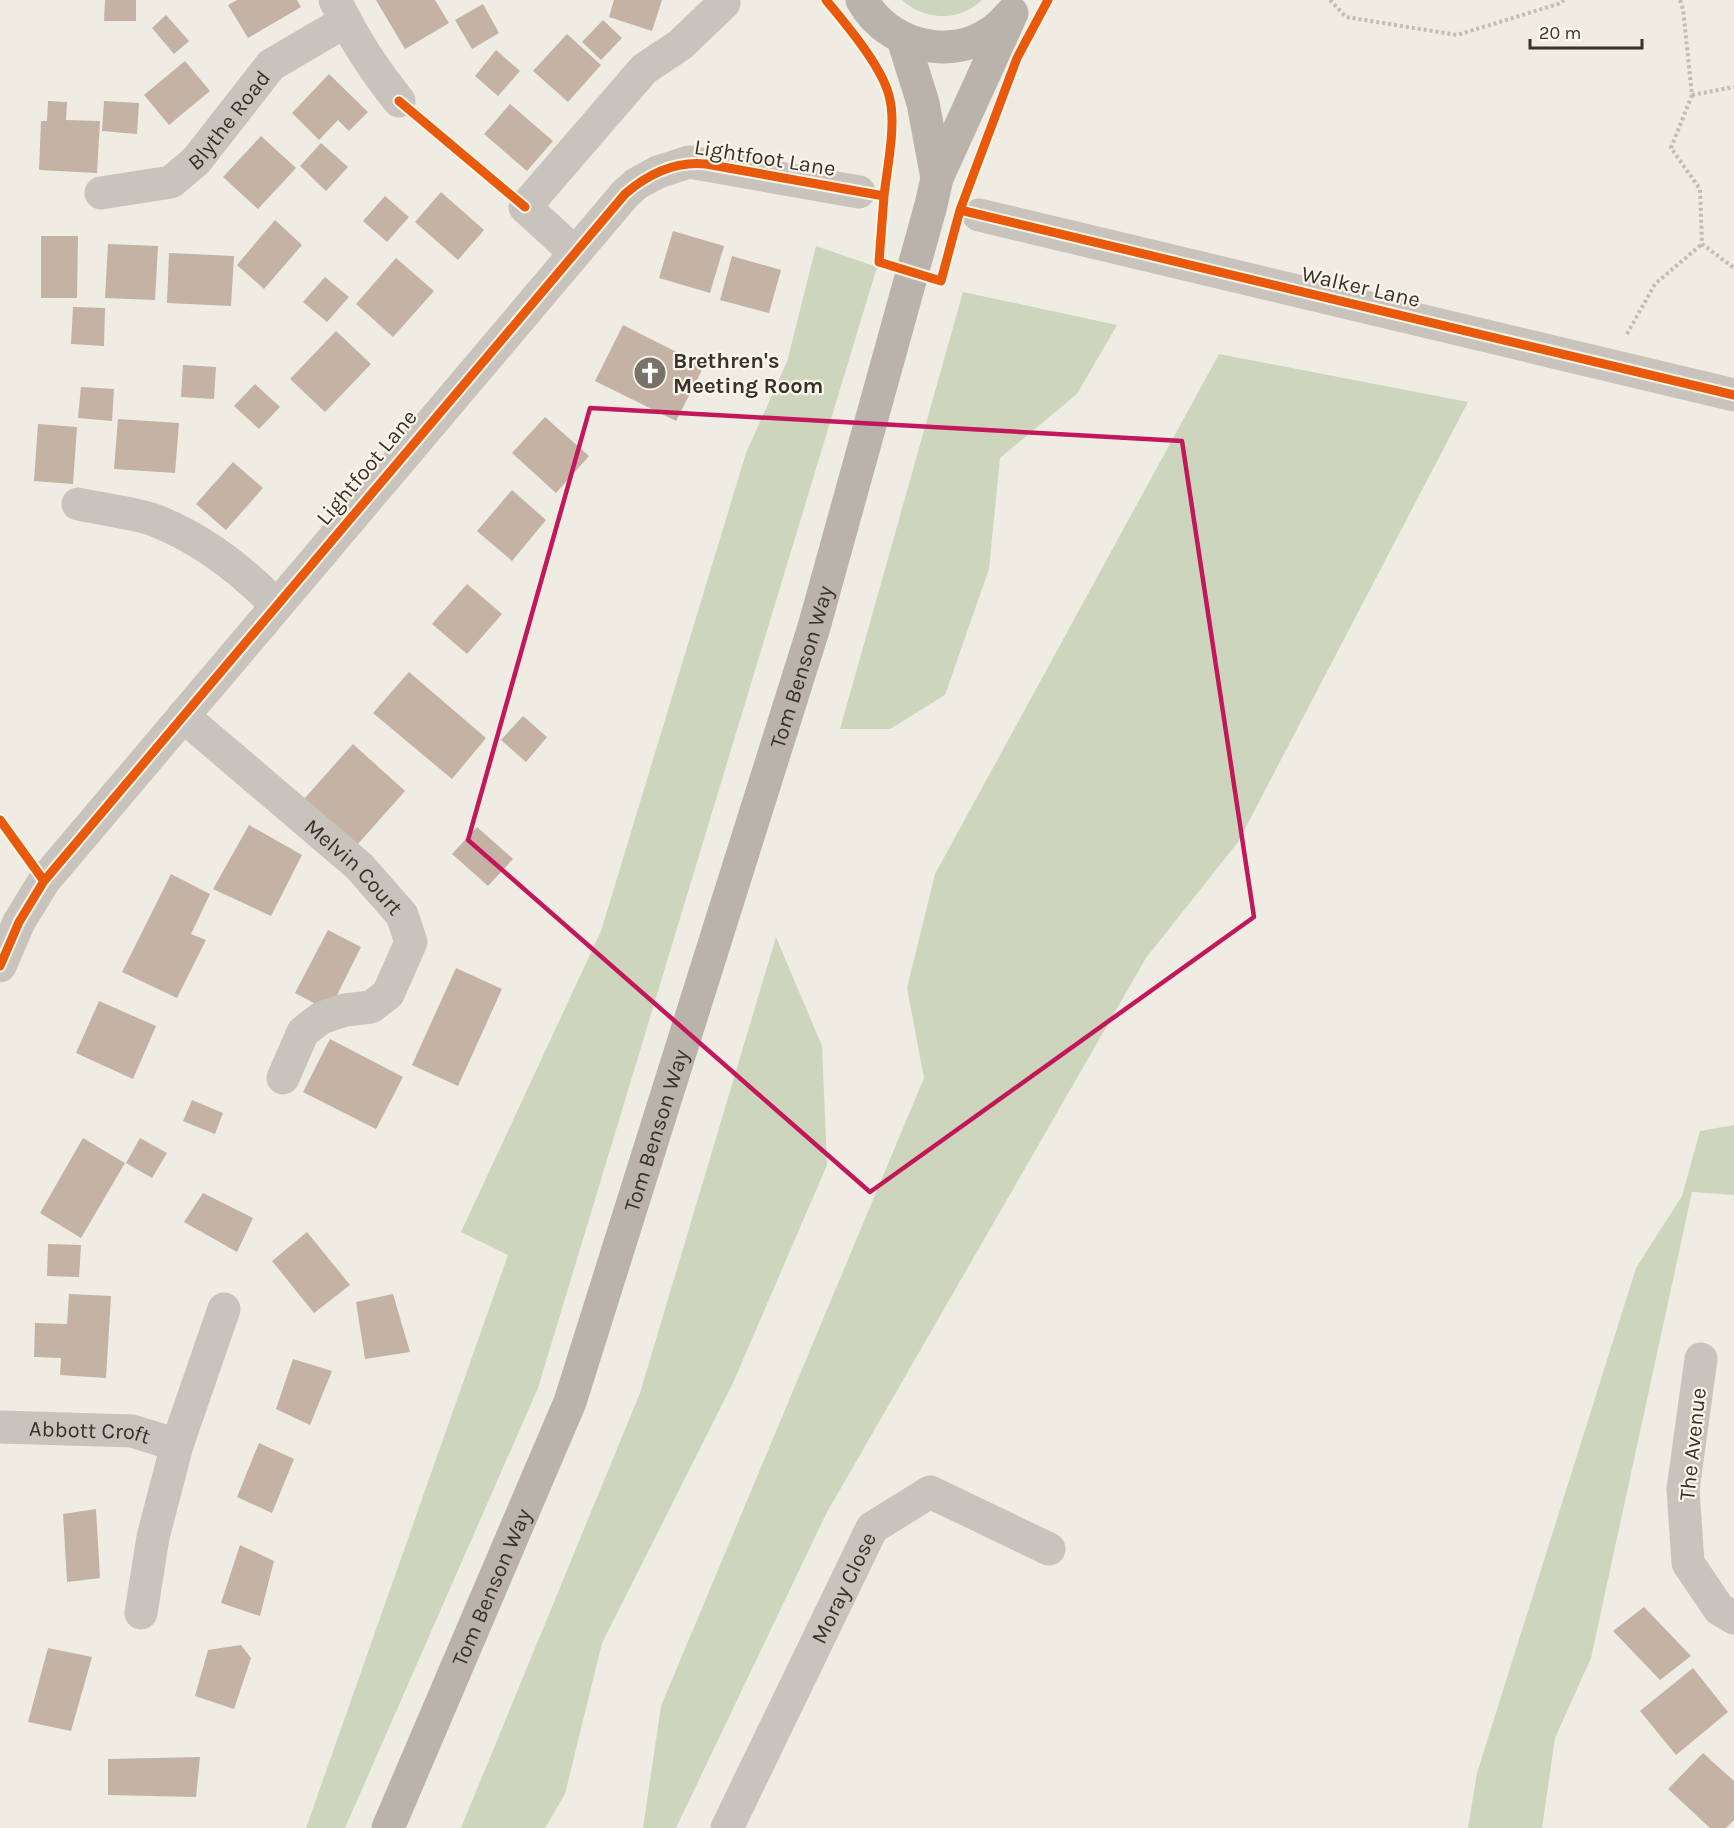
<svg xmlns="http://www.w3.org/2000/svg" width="1734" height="1828" font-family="Karla,sans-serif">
<rect width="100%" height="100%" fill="#efece4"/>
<path fill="#cdd6bd" d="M 902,0 L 982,0 C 959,22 925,21 902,0 Z
M 816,246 L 877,267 L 538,1388 L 345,1828 L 306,1828 L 508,1255 L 461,1232 L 601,931 L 746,453 L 787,362 Z
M 963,292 L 1117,325 L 1077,394 L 1000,458 L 989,569 L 945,695 L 890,729 L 840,729 Z
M 1219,354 L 1468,402 L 1238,842 L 1146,958 L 826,1514 L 676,1828 L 643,1828 L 661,1706 L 924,1078 L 907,988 L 935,874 Z
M 776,937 L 822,1046 L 827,1165 L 733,1383 L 602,1643 L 565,1794 L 545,1828 L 461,1828 L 640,1393 Z
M 1734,1125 L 1734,1195 L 1692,1192 L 1591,1658 L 1555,1738 L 1542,1828 L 1468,1828 L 1477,1773 L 1636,1268 L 1682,1196 L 1700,1131 Z"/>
<path fill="#c4b2a5" d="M 105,0 L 136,0 L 136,21 L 104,21 Z
M 237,0 L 297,0 L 301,7 L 248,38 L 228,5 Z
M 376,0 L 435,0 L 449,23 L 405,49 Z
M 614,0 L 662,0 L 652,31 L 609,17 Z
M 483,4 L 499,33 L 472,49 L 455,20 Z
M 166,15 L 189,41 L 174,54 L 152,28 Z
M 603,20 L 622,38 L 601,60 L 582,42 Z
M 567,34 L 601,65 L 568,102 L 533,71 Z
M 496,50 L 520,71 L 498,96 L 475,76 Z
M 185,61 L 210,91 L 169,125 L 144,95 Z
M 329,74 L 368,112 L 349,131 L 338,120 L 319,140 L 292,113 Z
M 48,101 L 67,102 L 66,120 L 100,121 L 97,173 L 39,170 L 41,121 L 47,121 Z
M 104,101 L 139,103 L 137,134 L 102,131 Z
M 510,104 L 553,141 L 527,171 L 484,134 Z
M 261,136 L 296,168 L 258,209 L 223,177 Z
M 321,143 L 348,167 L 326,191 L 300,166 Z
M 441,192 L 484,230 L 458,260 L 415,222 Z
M 385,196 L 409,217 L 387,242 L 363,221 Z
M 275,220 L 302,245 L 264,289 L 237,265 Z
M 673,231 L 724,246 L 710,293 L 659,278 Z
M 41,236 L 78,236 L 77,298 L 41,298 Z
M 108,244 L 158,246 L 155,300 L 105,298 Z
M 169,253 L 234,256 L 231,306 L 167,303 Z
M 732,256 L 781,270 L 769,313 L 720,300 Z
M 396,258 L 434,291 L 393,337 L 356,304 Z
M 325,277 L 349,297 L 327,322 L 303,302 Z
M 73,307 L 105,308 L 104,346 L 71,344 Z
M 623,325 L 704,366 L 676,421 L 595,381 Z
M 336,331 L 371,364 L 325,412 L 290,379 Z
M 183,365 L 216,367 L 214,399 L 181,397 Z
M 255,384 L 280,407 L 259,429 L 234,406 Z
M 81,387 L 114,389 L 112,421 L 78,418 Z
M 545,417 L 589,456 L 556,493 L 512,453 Z
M 118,419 L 179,423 L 175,473 L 114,469 Z
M 38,424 L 77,427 L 73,484 L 34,481 Z
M 233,462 L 263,488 L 226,530 L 196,504 Z
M 512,490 L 546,520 L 512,561 L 477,531 Z
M 467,584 L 502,614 L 467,654 L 432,624 Z
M 409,672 L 486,738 L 452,779 L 373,713 Z
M 523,716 L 547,737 L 526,762 L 501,740 Z
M 353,744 L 405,791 L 357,845 L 304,799 Z
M 249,825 L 302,855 L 271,916 L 213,889 Z
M 477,827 L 513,859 L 488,886 L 452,854 Z
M 171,874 L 210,894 L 191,934 L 206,940 L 177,998 L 122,972 Z
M 328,930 L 361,947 L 329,1011 L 295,993 Z
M 456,968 L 502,989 L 458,1086 L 412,1065 Z
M 99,1001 L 156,1026 L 133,1079 L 76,1053 Z
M 330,1039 L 403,1077 L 376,1129 L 303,1092 Z
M 192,1100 L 223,1113 L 215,1134 L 183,1121 Z
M 83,1138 L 125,1163 L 81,1238 L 40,1213 Z
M 140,1138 L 167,1153 L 152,1178 L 126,1163 Z
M 203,1193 L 253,1218 L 237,1252 L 184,1222 Z
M 307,1232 L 350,1285 L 314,1313 L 272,1261 Z
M 48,1244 L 81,1245 L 79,1277 L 47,1276 Z
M 69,1294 L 111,1296 L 106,1378 L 60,1375 L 61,1358 L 34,1357 L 35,1323 L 67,1324 Z
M 393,1294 L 410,1352 L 365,1359 L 356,1302 Z
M 293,1359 L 332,1371 L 310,1425 L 276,1409 Z
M 259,1443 L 294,1459 L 272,1513 L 237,1497 Z
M 96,1509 L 100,1578 L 67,1582 L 63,1514 Z
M 240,1545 L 274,1561 L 260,1616 L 221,1603 Z
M 1644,1607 L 1691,1656 L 1660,1680 L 1613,1631 Z
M 241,1645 L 251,1658 L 234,1709 L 195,1696 L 208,1650 Z
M 48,1648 L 92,1657 L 71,1731 L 28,1722 Z
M 1693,1668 L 1728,1712 L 1676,1755 L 1640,1711 Z
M 1703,1753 L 1734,1781 L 1734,1820 L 1726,1828 L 1710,1828 L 1668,1789 Z
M 200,1757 L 196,1797 L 108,1795 L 108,1759 Z"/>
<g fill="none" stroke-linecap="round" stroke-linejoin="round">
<path stroke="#c1bcb4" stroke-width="4" stroke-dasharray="3 3" stroke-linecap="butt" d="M 1330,0 L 1346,17 L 1457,35 L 1558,4 L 1564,0
M 1680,0 L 1683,9 L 1692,95 L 1671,148 L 1700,189 L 1702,244 L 1734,268
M 1692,95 L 1734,87
M 1627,334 L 1655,284 L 1702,244"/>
<g stroke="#c8c3bc" stroke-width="33">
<path d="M 335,0 C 352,36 374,70 399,101"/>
<path id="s1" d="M 101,193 L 171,182 L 196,161 L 271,65 L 346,21"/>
<path d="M 979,215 L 1734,395"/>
<path d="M 574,252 L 525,207 L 644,69 L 680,45 L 724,3"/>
<path d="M 78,504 C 101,509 138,513 159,522 C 203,540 243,571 276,605"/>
<path id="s2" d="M 183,716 L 359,866 L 402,915 L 411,942 L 388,994 L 371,1007 L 345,1010 L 321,1018 L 303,1032 L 283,1078"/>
<path d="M 0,966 L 19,922 L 44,881 L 625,194 L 636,184 L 658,172 L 689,162 L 859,192"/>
<path d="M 1701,1359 L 1683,1489 L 1688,1563 L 1719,1609 L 1734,1618"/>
<path id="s3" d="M 0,1427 L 132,1431 L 177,1445"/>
<path d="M 141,1613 L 153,1537 L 177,1445 L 224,1309"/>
<path id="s4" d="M 727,1828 L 872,1528 L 930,1492 L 1049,1549"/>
</g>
<g stroke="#b9b3ac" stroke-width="33">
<path d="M 862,0 C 892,53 969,65 1009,16"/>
<path d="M 903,39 L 923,103 L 937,178"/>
<path id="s5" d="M 388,1828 L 570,1402 L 814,627 L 931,205 L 937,178 L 1012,13"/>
</g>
<defs>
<path id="cycleway" d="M 826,0 C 846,24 885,70 890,100 C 896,127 887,168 884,196
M 399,101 L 525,207
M 960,210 L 1017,58 L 1048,0
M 0,820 L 44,881
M 0,966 L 19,922 L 44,881 L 625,194 C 648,174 675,161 706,164 L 884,196 L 879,262 L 941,281 L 960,210 L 1734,395"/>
</defs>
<use href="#cycleway" stroke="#fbf6ec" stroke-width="13"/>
<use href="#cycleway" stroke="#e8590c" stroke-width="9"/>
</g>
<path fill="none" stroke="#c2185b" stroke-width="4.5" stroke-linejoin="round" d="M 590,408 L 1182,441 L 1254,917 L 870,1192 L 468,840 Z"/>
<defs>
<symbol id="church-disc" viewBox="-11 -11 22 22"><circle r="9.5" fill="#79726a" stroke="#fbf6ec"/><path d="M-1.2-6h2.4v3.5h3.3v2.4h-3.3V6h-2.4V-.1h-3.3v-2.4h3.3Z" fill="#fff"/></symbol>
</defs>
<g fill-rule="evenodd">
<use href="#church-disc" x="631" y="354" width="38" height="38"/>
</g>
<g text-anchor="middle" stroke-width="4.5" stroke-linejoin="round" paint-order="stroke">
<g font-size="22" fill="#3a3129" stroke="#fbf6ec">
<text dy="8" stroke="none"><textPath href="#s1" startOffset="156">Blythe Road</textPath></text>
<text transform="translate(765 157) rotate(9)" y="8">Lightfoot Lane</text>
<text transform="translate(1361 286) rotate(13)" y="8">Walker Lane</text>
<text transform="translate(366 467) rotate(-50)" y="8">Lightfoot Lane</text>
<text dy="8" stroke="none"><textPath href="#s5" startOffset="1234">Tom Benson Way</textPath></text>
<text dy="8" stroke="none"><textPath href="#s2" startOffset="228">Melvin Court</textPath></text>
<text dy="8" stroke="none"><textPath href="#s5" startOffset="748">Tom Benson Way</textPath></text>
<text dy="8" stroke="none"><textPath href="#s3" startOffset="90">Abbott Croft</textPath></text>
<text transform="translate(1692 1444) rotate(-84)" y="8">The Avenue</text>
<text dy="8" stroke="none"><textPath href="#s5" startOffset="262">Tom Benson Way</textPath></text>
<text dy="8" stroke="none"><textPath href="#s4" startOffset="267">Moray Close</textPath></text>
</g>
<g font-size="22" font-weight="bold" fill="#3a3129" stroke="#fbf6ec" text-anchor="start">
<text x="673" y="368">Brethren's<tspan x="673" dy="25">Meeting Room</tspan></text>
</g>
</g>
<path d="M1530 39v9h112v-9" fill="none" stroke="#3a3129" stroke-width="3"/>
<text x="1539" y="39" font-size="18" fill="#3a3129" stroke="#fbf6ec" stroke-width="4.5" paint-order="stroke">20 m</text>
</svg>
